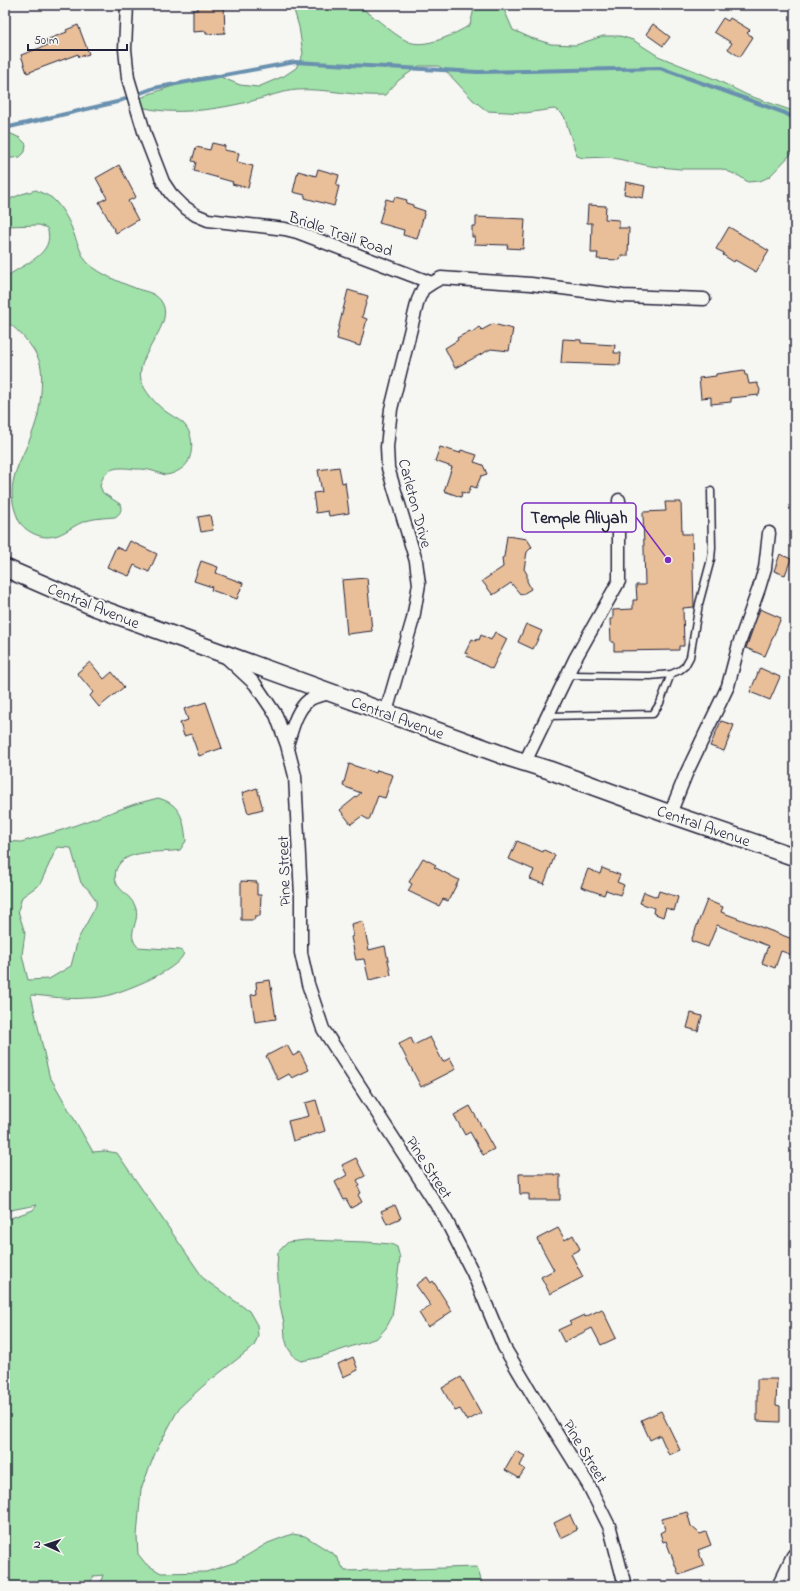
<svg xmlns="http://www.w3.org/2000/svg" width="800" height="1591" font-family="'Indie Flower',sans-serif">
<rect width="100%" height="100%" fill="#f6f6f2"/>
<filter id="ink" filterUnits="userSpaceOnUse"><feTurbulence type="fractalNoise" baseFrequency=".025" numOctaves="2"/><feDisplacementMap in="SourceGraphic" scale="8" xChannelSelector="R" yChannelSelector="G"/><feConvolveMatrix kernelMatrix="1 2 1 2 8 2 1 2 1" color-interpolation-filters="sRGB"/></filter>
<g filter="url(#ink)">
<path fill="#a1e1aa" stroke="#628272" fill-rule="evenodd" d="M 290,5 C 299,5 353,3 357,6 C 375,15 389,32 407,41 C 424,50 455,34 470,25 L 473,13 L 474,5 L 502,5 L 513,30 L 531,38 L 551,44 L 576,45 L 603,36 L 620,36 L 633,40 L 658,56 L 717,80 L 747,95 L 793,111 L 795,115 L 795,150 L 769,177 L 760,181 L 748,182 L 739,176 L 722,169 L 680,169 L 650,166 L 609,157 L 583,158 L 577,156 L 564,116 L 559,111 L 554,109 L 525,113 L 487,111 L 473,100 L 445,70 L 438,66 L 419,66 L 399,80 L 385,95 C 356,97 327,88 297,90 C 282,91 267,97 252,101 C 219,109 172,117 138,106 L 139,99 L 149,94 L 197,78 L 216,75 L 240,85 L 258,87 L 284,76 L 296,68 L 303,54 L 299,27 L 294,10 Z
M 5,131 L 20,138 L 26,144 L 25,152 L 20,157 L 5,159 Z
M 36,190 C 41,193 48,195 52,198 C 63,208 71,224 75,237 C 79,246 82,258 89,264 C 102,275 119,282 135,288 C 144,292 154,291 161,301 C 177,323 135,354 141,380 C 144,391 156,404 165,411 C 170,415 177,418 183,423 C 193,433 194,449 188,462 C 184,469 172,475 165,475 C 161,474 157,472 153,471 C 147,469 141,469 135,469 C 117,467 105,466 100,486 L 103,493 L 120,504 C 122,510 121,513 115,517 C 105,518 93,518 83,522 C 70,527 62,537 47,537 C 37,537 24,530 19,521 C 0,480 25,460 36,422 C 40,411 43,380 41,368 C 39,352 19,329 5,321 L 5,278 C 20,265 57,255 47,228 L 39,225 L 5,226 L 5,201 L 22,194 Z
M 158,798 C 181,804 184,820 186,841 L 180,850 C 162,854 124,847 116,870 C 115,873 115,879 116,882 C 119,891 134,898 136,909 C 140,923 125,934 138,947 L 180,950 L 184,953 C 178,971 128,989 110,995 C 103,997 94,998 86,998 C 68,1000 49,996 31,995 L 49,1075 L 93,1152 L 105,1151 L 117,1153 L 204,1279 L 249,1311 L 257,1325 L 258,1336 L 254,1346 L 203,1386 L 179,1408 L 156,1451 L 141,1489 L 137,1536 L 138,1554 L 146,1564 L 161,1573 L 206,1572 L 236,1562 L 268,1543 L 292,1534 L 305,1536 L 335,1555 L 345,1571 L 477,1567 L 483,1586 L 99,1586 L 103,1575 L 94,1576 L 88,1586 L 5,1586 L 5,1220 L 33,1210 L 37,1205 L 5,1211 L 5,841 L 21,842 L 62,830 L 135,804 ZM 57,847 L 71,848 L 81,883 L 88,889 L 96,900 L 96,906 L 78,939 L 71,966 L 49,979 L 28,980 L 22,955 L 25,933 L 18,911 L 22,897 L 40,884 Z
M 306,1240 L 366,1242 L 391,1244 L 397,1247 L 400,1258 L 392,1317 L 386,1328 L 377,1338 L 317,1358 L 301,1361 L 295,1358 L 288,1348 L 285,1338 L 284,1323 L 280,1305 L 277,1267 L 278,1252 L 288,1242 Z"/>
<g fill="none" stroke-linecap="round" stroke-linejoin="round">
<path stroke="#6990ae" stroke-width="4" d="M 5,128 L 117,102 L 154,88 L 295,62 L 478,72 L 660,68 L 785,113 L 795,119"/>
</g>
<path fill="#e9bf99" stroke="#22223b" d="M 197,5 L 224,5 L 225,33 L 206,34 L 206,31 L 193,32 L 193,10 L 198,10 Z
M 723,18 L 728,21 L 730,18 L 750,30 L 747,33 L 753,37 L 740,57 L 728,49 L 732,43 L 714,32 Z
M 653,24 L 670,37 L 663,46 L 646,34 Z
M 78,25 L 89,54 L 79,57 L 78,54 L 27,73 L 21,55 L 48,45 L 46,40 L 67,32 L 66,30 Z
M 212,143 L 225,146 L 224,150 L 239,153 L 237,162 L 253,166 L 248,188 L 232,184 L 233,182 L 194,171 L 196,162 L 192,161 L 196,147 L 210,150 Z
M 119,165 L 136,197 L 128,201 L 138,220 L 116,233 L 99,202 L 107,198 L 96,178 Z
M 318,169 L 339,175 L 336,186 L 339,186 L 334,206 L 305,198 L 305,195 L 293,192 L 298,171 L 316,176 Z
M 626,182 L 645,186 L 643,198 L 624,194 Z
M 395,197 L 407,200 L 406,203 L 413,205 L 413,207 L 425,211 L 417,239 L 403,235 L 404,230 L 379,223 L 386,199 L 393,201 Z
M 588,205 L 606,206 L 605,219 L 619,220 L 619,228 L 629,228 L 628,256 L 621,256 L 620,260 L 597,259 L 598,253 L 591,253 L 592,223 L 587,223 Z
M 476,217 L 525,219 L 523,249 L 507,248 L 508,245 L 474,244 L 475,237 L 472,237 L 472,226 L 476,226 Z
M 729,227 L 769,251 L 756,272 L 735,260 L 734,262 L 723,255 L 724,253 L 716,249 Z
M 348,290 L 368,296 L 362,317 L 367,319 L 360,346 L 337,339 L 338,335 L 337,334 Z
M 493,324 L 513,329 L 509,351 L 491,349 L 455,368 L 445,348 L 458,340 L 457,338 L 470,331 L 471,333 L 479,327 L 482,330 Z
M 563,339 L 581,340 L 581,343 L 615,345 L 614,353 L 621,353 L 620,365 L 561,363 Z
M 744,370 L 745,375 L 747,375 L 749,384 L 757,383 L 760,390 L 759,395 L 731,398 L 731,402 L 711,404 L 711,397 L 701,398 L 699,378 L 716,376 L 716,374 Z
M 440,447 L 460,453 L 461,450 L 477,455 L 474,462 L 483,465 L 487,474 L 481,476 L 476,488 L 471,486 L 468,494 L 462,492 L 461,497 L 444,491 L 452,467 L 435,461 Z
M 339,467 L 342,483 L 345,482 L 349,513 L 329,516 L 328,511 L 316,513 L 313,493 L 322,492 L 318,470 Z
M 665,502 L 681,502 L 682,534 L 692,534 L 694,607 L 683,608 L 684,646 L 679,646 L 679,650 L 614,651 L 614,642 L 611,642 L 610,619 L 613,619 L 613,610 L 633,609 L 633,600 L 637,600 L 636,585 L 645,585 L 643,512 L 666,511 Z
M 210,515 L 213,530 L 201,532 L 198,517 Z
M 507,536 L 527,539 L 532,547 L 527,552 L 524,569 L 527,574 L 527,581 L 531,589 L 521,595 L 511,583 L 493,595 L 482,581 L 503,567 L 502,558 L 504,557 Z
M 130,541 L 157,554 L 149,572 L 134,565 L 129,576 L 107,567 L 116,547 L 125,551 Z
M 780,554 L 791,559 L 785,575 L 774,571 Z
M 201,561 L 218,567 L 216,573 L 243,583 L 237,599 L 211,590 L 212,587 L 194,581 Z
M 367,578 L 372,631 L 347,634 L 342,580 Z
M 760,609 L 781,618 L 765,656 L 746,648 Z
M 526,624 L 542,631 L 533,649 L 518,642 Z
M 495,632 L 507,639 L 492,669 L 467,656 L 468,654 L 465,653 L 472,639 L 476,641 L 477,639 L 479,640 L 481,635 L 491,640 Z
M 90,662 L 104,679 L 112,672 L 124,687 L 99,707 L 90,696 L 93,692 L 77,673 Z
M 760,668 L 780,677 L 770,700 L 750,692 Z
M 206,702 L 222,748 L 199,756 L 191,734 L 184,736 L 180,723 L 188,720 L 184,709 Z
M 721,721 L 734,725 L 724,751 L 710,746 Z
M 349,764 L 376,773 L 377,770 L 393,775 L 385,798 L 378,796 L 369,820 L 362,816 L 351,824 L 340,810 L 361,793 L 343,786 Z
M 257,788 L 263,809 L 248,813 L 242,793 Z
M 517,841 L 543,852 L 544,850 L 555,855 L 544,884 L 530,879 L 534,870 L 509,859 Z
M 423,858 L 436,865 L 434,867 L 459,880 L 448,901 L 443,899 L 439,906 L 408,891 L 412,884 L 409,882 Z
M 602,868 L 620,875 L 617,882 L 624,885 L 620,895 L 606,890 L 604,895 L 581,887 L 588,869 L 600,874 Z
M 241,881 L 257,882 L 257,895 L 261,895 L 260,916 L 255,916 L 254,920 L 241,920 Z
M 659,891 L 678,897 L 674,911 L 666,908 L 663,917 L 653,913 L 654,908 L 640,903 L 644,892 L 657,897 Z
M 707,900 L 723,907 L 721,912 L 795,940 L 795,956 L 781,951 L 775,968 L 762,963 L 768,946 L 717,925 L 708,947 L 691,941 Z
M 363,921 L 369,950 L 385,946 L 391,975 L 369,980 L 364,959 L 356,960 L 351,937 L 353,936 L 351,924 Z
M 270,980 L 276,1019 L 255,1022 L 251,995 L 257,994 L 256,982 Z
M 691,1013 L 702,1016 L 698,1031 L 687,1028 Z
M 430,1037 L 443,1062 L 450,1058 L 456,1069 L 421,1087 L 399,1044 L 411,1038 L 414,1045 Z
M 287,1045 L 293,1056 L 300,1052 L 309,1070 L 292,1078 L 289,1074 L 278,1080 L 266,1056 Z
M 316,1100 L 325,1131 L 293,1141 L 288,1121 L 309,1116 L 305,1103 Z
M 470,1106 L 494,1149 L 483,1155 L 470,1132 L 465,1135 L 454,1115 Z
M 356,1158 L 365,1176 L 357,1180 L 360,1186 L 358,1187 L 361,1193 L 358,1195 L 362,1202 L 351,1208 L 346,1199 L 344,1200 L 335,1182 L 347,1175 L 342,1165 Z
M 519,1174 L 554,1174 L 554,1175 L 560,1175 L 560,1200 L 529,1200 L 529,1194 L 520,1194 Z
M 395,1205 L 401,1218 L 387,1224 L 381,1211 Z
M 558,1228 L 565,1240 L 573,1235 L 580,1249 L 571,1254 L 583,1277 L 550,1294 L 541,1277 L 554,1270 L 537,1239 Z
M 427,1277 L 431,1283 L 433,1281 L 452,1311 L 428,1327 L 419,1313 L 431,1306 L 416,1285 Z
M 602,1309 L 616,1338 L 601,1345 L 592,1328 L 564,1342 L 558,1330 L 571,1324 L 569,1322 L 584,1315 L 585,1317 Z
M 353,1357 L 358,1370 L 343,1377 L 338,1364 Z
M 461,1377 L 481,1413 L 467,1421 L 460,1409 L 455,1411 L 442,1388 Z
M 757,1379 L 777,1379 L 776,1405 L 780,1406 L 780,1422 L 757,1421 Z
M 661,1411 L 680,1450 L 669,1455 L 660,1435 L 650,1440 L 641,1420 Z
M 516,1451 L 525,1456 L 520,1466 L 525,1469 L 519,1478 L 505,1470 Z
M 687,1512 L 691,1526 L 700,1534 L 706,1532 L 711,1545 L 698,1550 L 704,1566 L 679,1575 L 666,1541 L 663,1542 L 660,1533 L 665,1530 L 662,1519 Z
M 570,1515 L 577,1530 L 561,1538 L 554,1523 Z"/>
<g fill="none" stroke-linecap="round" stroke-linejoin="round">
<defs>
<path id="lane" d="M 671,674 L 680,670 L 685,666 L 690,657 L 699,604 L 711,559 L 712,548 L 711,491
M 547,716 L 653,714 L 660,703 L 671,674 L 650,676 L 567,675"/>
<path id="street" d="M 127,5 L 125,49 L 128,78 L 146,138 L 163,182 L 171,194 L 183,206 L 196,215 L 208,220 L 285,229 L 297,232 L 432,283 L 441,278 L 531,284 L 623,296 L 704,299
M 226,657 L 255,684 L 276,715 L 287,745 L 295,776 L 301,896 L 301,953 L 308,984 L 323,1029 L 445,1218 L 473,1273 L 504,1347 L 535,1399 L 588,1484 L 610,1528 L 625,1586
M 386,712 L 413,619 L 419,584 L 416,561 L 388,468 L 387,447 L 391,409 L 418,300 L 423,289 L 432,283
M 287,745 C 292,730 296,710 309,700 C 314,696 324,695 330,693
M 525,762 L 575,659 L 619,581 L 619,500
M 670,814 L 686,774 L 728,686 L 739,644 L 759,588 L 765,568 L 769,533"/>
<path id="secondary" d="M 5,568 L 95,607 L 511,758 L 549,770 L 670,814 L 795,857
M 781,1586 L 795,1557"/>
</defs>
<use href="#lane" stroke="#22223b" stroke-width="9"/>
<use href="#street" stroke="#22223b" stroke-width="15"/>
<use href="#secondary" stroke="#22223b" stroke-width="20"/>
<use href="#lane" stroke="#f6f6f2" stroke-width="6"/>
<use href="#street" stroke="#f6f6f2" stroke-width="12"/>
<use href="#secondary" stroke="#f6f6f2" stroke-width="17"/>
</g>
</g>
<g text-anchor="middle" stroke-width="4" stroke-linejoin="round" paint-order="stroke">
<g font-size="16" fill="#22223b" stroke="#f6f6f2">
<text transform="translate(341 233) rotate(19)" y="6">Bridle Trail Road</text>
<text transform="translate(416 503) rotate(75)" y="6">Carleton Drive</text>
<text transform="translate(94 605) rotate(22)" y="6">Central Avenue</text>
<text transform="translate(398 717) rotate(20)" y="6">Central Avenue</text>
<text transform="translate(704 825) rotate(19)" y="6">Central Avenue</text>
<text transform="translate(283 871) rotate(-92)" y="6">Pine Street</text>
<text transform="translate(430 1167) rotate(57)" y="6">Pine Street</text>
<text transform="translate(586 1451) rotate(59)" y="6">Pine Street</text>
</g>
</g>
<path fill="none" stroke="#7b2cbf" stroke-width="1.5" d="M668 560L636 517"/>
<circle fill="#7b2cbf" stroke="#f6f6f2" stroke-width="1.5" cx="668" cy="560" r="4"/>
<rect fill="#f6f6f2" stroke="#7b2cbf" stroke-width="1.5" x="522" y="503" width="114" height="29" rx="4"/>
<g font-size="17" text-anchor="middle" font-weight="bold" fill="#22223b">
<text x="579" y="523">Temple Aliyah</text>
</g>
<rect width="800" height="1591" fill="none" stroke="#f6f6f2" stroke-width="20"/>
<rect x="10" y="10" width="780" height="1571" fill="none" stroke="#22223b" stroke-width="1.5" filter="url(#ink)"/>
<g transform="translate(46 1545) rotate(273)" stroke="#f6f6f2" stroke-width="3" paint-order="stroke">
<path d="M0-3L7 15L0 10L-7 15Z" fill="#22223b"/>
<text y="-6" font-size="11" font-weight="bold" text-anchor="middle" fill="#22223b">N</text>
</g>
<path d="M28 44v6h99v-6" fill="none" stroke="#22223b" stroke-width="2"/>
<text x="34" y="44" font-size="12" fill="#22223b" stroke="#f6f6f2" stroke-width="3" paint-order="stroke">50 m</text>
</svg>
